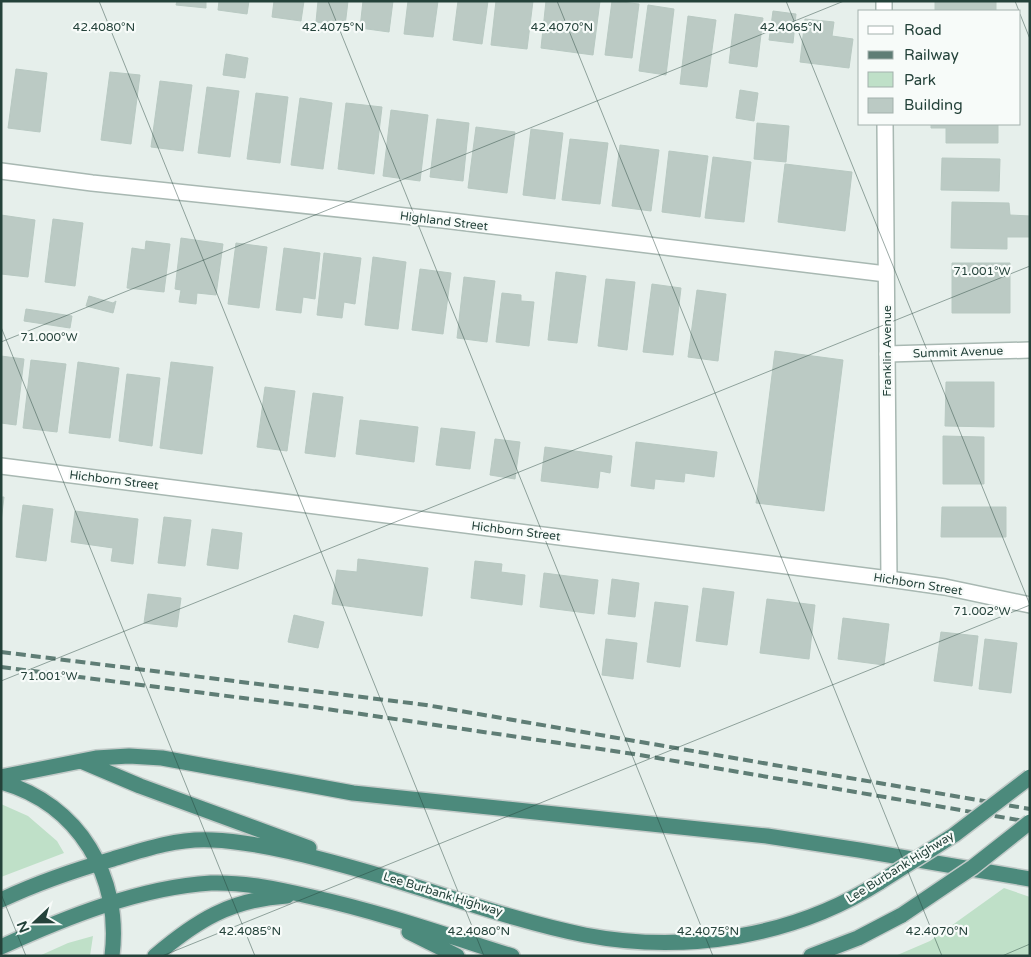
<svg xmlns="http://www.w3.org/2000/svg" width="1031" height="957" font-family="'Varela Round',sans-serif">
<rect width="100%" height="100%" fill="#e6efeb"/>
<path fill="#bfe0c8" d="M 1,804 L 28,816 L 57,841 L 64,853 L 1,877 Z
M 1004,888 L 1030,897 L 1030,956 L 895,956 L 930,941 Z
M 93,936 L 90,956 L 39,956 L 68,943 Z"/>
<path fill="#bbcac4" stroke="#b8c9c2" d="M 177,1 L 206,1 L 206,8 L 176,5 Z
M 219,1 L 249,1 L 247,14 L 218,10 Z
M 274,1 L 304,1 L 301,21 L 272,17 Z
M 318,1 L 348,1 L 345,26 L 316,22 Z
M 363,1 L 393,1 L 389,32 L 360,28 Z
M 408,1 L 438,1 L 433,37 L 404,34 Z
M 458,1 L 488,1 L 482,44 L 453,40 Z
M 496,1 L 533,1 L 527,49 L 491,45 Z
M 546,1 L 600,1 L 593,55 L 541,48 Z
M 612,1 L 639,4 L 632,58 L 605,55 Z
M 935,1 L 996,1 L 996,11 L 935,11 Z
M 648,5 L 674,9 L 666,75 L 639,71 Z
M 773,11 L 796,14 L 793,43 L 769,40 Z
M 735,14 L 763,18 L 757,67 L 729,63 Z
M 688,16 L 716,20 L 707,87 L 680,84 Z
M 805,19 L 834,22 L 832,36 L 853,39 L 849,68 L 800,62 Z
M 226,54 L 248,58 L 245,78 L 223,75 Z
M 16,69 L 47,73 L 40,132 L 8,128 Z
M 110,72 L 140,75 L 131,144 L 101,140 Z
M 160,81 L 192,85 L 183,151 L 151,147 Z
M 207,87 L 239,91 L 230,157 L 198,153 Z
M 740,90 L 758,93 L 754,121 L 736,118 Z
M 256,93 L 288,97 L 280,163 L 247,159 Z
M 300,98 L 332,103 L 323,169 L 291,165 Z
M 346,103 L 382,107 L 374,174 L 338,169 Z
M 391,110 L 428,115 L 420,181 L 383,176 Z
M 437,119 L 469,123 L 463,181 L 430,177 Z
M 757,123 L 789,126 L 786,162 L 754,159 Z
M 931,124 L 998,124 L 998,143 L 946,143 L 946,128 L 931,128 Z
M 476,127 L 515,132 L 507,193 L 468,188 Z
M 531,129 L 563,133 L 555,199 L 523,195 Z
M 570,139 L 608,143 L 600,204 L 562,200 Z
M 620,145 L 659,150 L 651,211 L 612,206 Z
M 669,151 L 708,156 L 700,217 L 662,212 Z
M 713,157 L 751,162 L 744,222 L 705,218 Z
M 942,158 L 1000,159 L 999,191 L 941,190 Z
M 785,164 L 852,172 L 845,231 L 778,222 Z
M 952,202 L 1009,203 L 1010,215 L 1030,216 L 1030,237 L 1007,237 L 1007,249 L 951,248 Z
M 1,215 L 35,220 L 28,277 L 1,274 Z
M 53,219 L 83,223 L 75,286 L 45,282 Z
M 181,238 L 223,244 L 216,295 L 197,293 L 196,304 L 179,302 L 181,290 L 175,289 Z
M 146,241 L 170,244 L 164,292 L 127,288 L 132,248 L 145,250 Z
M 236,243 L 267,247 L 259,308 L 228,304 Z
M 284,248 L 320,253 L 315,299 L 303,297 L 301,313 L 276,310 Z
M 324,253 L 361,258 L 355,304 L 344,302 L 342,318 L 317,315 Z
M 373,257 L 406,262 L 398,329 L 365,325 Z
M 952,263 L 1010,263 L 1010,313 L 952,313 Z
M 420,269 L 451,273 L 443,334 L 412,330 Z
M 556,272 L 586,276 L 577,343 L 548,340 Z
M 464,277 L 495,281 L 487,342 L 457,338 Z
M 606,279 L 635,282 L 627,350 L 598,346 Z
M 652,284 L 681,288 L 673,355 L 643,352 Z
M 697,290 L 726,294 L 718,361 L 688,357 Z
M 502,293 L 521,295 L 521,301 L 534,302 L 529,346 L 496,342 Z
M 89,296 L 113,303 L 116,301 L 113,313 L 86,306 Z
M 26,309 L 72,316 L 70,328 L 24,321 Z
M 775,351 L 843,360 L 824,511 L 756,503 Z
M 1,356 L 24,359 L 16,425 L 1,423 Z
M 31,360 L 66,364 L 57,432 L 23,428 Z
M 78,362 L 119,368 L 110,438 L 69,433 Z
M 171,362 L 213,367 L 202,454 L 160,448 Z
M 127,374 L 160,378 L 152,446 L 119,441 Z
M 946,382 L 994,382 L 994,427 L 945,426 Z
M 265,387 L 295,391 L 287,451 L 257,447 Z
M 313,393 L 343,397 L 335,457 L 305,453 Z
M 360,420 L 418,427 L 414,462 L 356,454 Z
M 441,428 L 475,432 L 470,469 L 436,465 Z
M 943,436 L 984,437 L 984,484 L 943,484 Z
M 495,439 L 520,442 L 515,479 L 490,475 Z
M 636,442 L 717,452 L 714,477 L 685,473 L 684,482 L 655,479 L 654,489 L 631,486 Z
M 545,447 L 612,456 L 610,473 L 600,471 L 598,488 L 541,481 Z
M 1,497 L 4,497 L 1,522 Z
M 23,505 L 53,509 L 46,561 L 16,557 Z
M 942,507 L 1006,507 L 1006,537 L 941,537 Z
M 75,511 L 138,519 L 133,564 L 111,561 L 113,548 L 71,542 Z
M 164,517 L 191,520 L 185,566 L 158,563 Z
M 212,529 L 242,533 L 238,569 L 207,565 Z
M 358,559 L 428,568 L 422,616 L 332,604 L 337,570 L 357,572 Z
M 475,561 L 502,564 L 501,572 L 525,575 L 522,605 L 471,598 Z
M 544,573 L 598,580 L 594,614 L 540,607 Z
M 612,579 L 639,583 L 635,617 L 608,614 Z
M 703,588 L 734,592 L 727,645 L 696,641 Z
M 148,594 L 181,598 L 177,627 L 144,623 Z
M 767,599 L 815,605 L 809,659 L 760,653 Z
M 655,602 L 688,606 L 680,667 L 647,662 Z
M 294,615 L 324,622 L 318,648 L 288,642 Z
M 843,618 L 889,624 L 884,665 L 838,659 Z
M 941,632 L 978,636 L 972,686 L 934,681 Z
M 606,639 L 637,643 L 633,679 L 602,675 Z
M 985,639 L 1017,643 L 1011,693 L 979,689 Z"/>
<g fill="none" stroke-linecap="round" stroke-linejoin="round">
<defs>
<path id="minor" d="M 1,171 L 92,183 L 443,220 L 886,274
M 887,354 L 1030,350
M 1,466 L 889,579"/>
<path id="tertiary" d="M 884,1 L 884,11
M 885,124 L 889,579 L 945,587 L 1030,605"/>
<path id="trunk" d="M 81,761 L 140,786 L 309,848
M 1,777 L 96,758 L 129,756 L 162,758 L 353,793 L 767,836 L 859,850 L 1030,879
M 1,782 C 79,804 122,877 112,956
M 1,900 C 37,883 75,870 113,859 C 145,849 178,838 212,840 C 260,842 318,858 364,871 C 438,892 510,920 585,935 C 685,954 794,937 880,882
M 409,932 L 457,956
M 1,947 C 64,918 141,887 211,883 C 245,882 278,889 312,897 C 380,912 446,935 512,956
M 155,956 C 196,921 231,899 287,896
M 811,956 L 858,938 L 902,915"/>
</defs>
<use href="#minor" stroke="#a8b8b2" stroke-width="18"/>
<use href="#tertiary" stroke="#a8b8b2" stroke-width="18"/>
<use href="#trunk" stroke="#c2cac8" stroke-width="18"/>
<use href="#minor" stroke="#fff" stroke-width="15"/>
<use href="#tertiary" stroke="#fff" stroke-width="15"/>
<use href="#trunk" stroke="#4c8a7c" stroke-width="15"/>
<path stroke="#5f7d75" stroke-width="4" stroke-dasharray="10 5" stroke-linecap="butt" d="M 1,652 L 426,705 L 1030,809
M 1,667 L 313,707 L 634,754 L 1030,822"/>
<defs>
<path id="trunk-bridge" d="M 880,882 L 954,835 L 1030,777
M 902,915 L 973,867 L 1030,822"/>
</defs>
<use href="#trunk-bridge" stroke="#c2cac8" stroke-width="18" stroke-linecap="butt"/>
<use href="#trunk-bridge" stroke="#4c8a7c" stroke-width="15"/>
</g>
<path fill="none" stroke="#24423a" stroke-width="1" stroke-opacity="0.45" d="M 99,1 L 484,956M 328,1 L 713,956M 557,1 L 942,956M 786,1 L 1030,605M 1015,1 L 1019,11M 1,2 L 4,1M 1020,14 L 1030,39M 1,327 L 255,956M 1,342 L 844,1M 1,681 L 1030,266M 1,894 L 26,956M 162,956 L 1030,605M 1002,956 L 1030,944"/>
<g text-anchor="middle" stroke-width="4.5" stroke-linejoin="round" paint-order="stroke">
<g font-size="12" fill="#24423a" stroke="#f7fbf9">
<text transform="translate(444 221) rotate(7)" y="4">Highland Street</text>
<text transform="translate(887 351) rotate(-90)" y="4">Franklin Avenue</text>
<text transform="translate(958 352) rotate(-2)" y="4">Summit Avenue</text>
<text transform="translate(114 480) rotate(7)" y="4">Hichborn Street</text>
<text transform="translate(516 531) rotate(7)" y="4">Hichborn Street</text>
<text transform="translate(918 584) rotate(9)" y="4">Hichborn Street</text>
<text transform="translate(900 867) rotate(-32)" y="4">Lee Burbank Highway</text>
<text transform="translate(443 894) rotate(17)" y="4">Lee Burbank Highway</text>
</g>
</g>
<g font-size="12" text-anchor="middle" fill="#24423a" stroke="#f7fbf9" stroke-width="4.5" stroke-linejoin="round" paint-order="stroke">
<text x="104" y="31">42.4080°N</text>
<text x="791" y="31">42.4065°N</text>
<text x="333" y="31">42.4075°N</text>
<text x="562" y="31">42.4070°N</text>
<text x="982" y="275">71.001°W</text>
<text x="49" y="341">71.000°W</text>
<text x="982" y="615">71.002°W</text>
<text x="49" y="680">71.001°W</text>
<text x="250" y="935">42.4085°N</text>
<text x="479" y="935">42.4080°N</text>
<text x="708" y="935">42.4075°N</text>
<text x="937" y="935">42.4070°N</text>
</g>
<rect width="1031" height="957" fill="none" stroke="#24423a" stroke-width="5"/>
<rect x="858" y="10" width="162" height="115" fill="#f7fbf9" stroke="#a3b1ad"/>
<rect x="868" y="26" width="25" height="8" fill="#ffffff" stroke="#a3b1ad"/>
<text x="904" y="35" font-size="15" fill="#24423a">Road</text>
<rect x="868" y="51" width="25" height="8" fill="#5f7d75" stroke="#a3b1ad"/>
<text x="904" y="60" font-size="15" fill="#24423a">Railway</text>
<rect x="868" y="72" width="25" height="15" fill="#bfe0c8" stroke="#a3b1ad"/>
<text x="904" y="85" font-size="15" fill="#24423a">Park</text>
<rect x="868" y="98" width="25" height="15" fill="#bbcac4" stroke="#a3b1ad"/>
<text x="904" y="110" font-size="15" fill="#24423a">Building</text>
<g transform="translate(35 922) rotate(248)" stroke="#f7fbf9" stroke-width="4" paint-order="stroke">
<path d="M0-4L9 19L0 12L-9 19Z" fill="#24423a"/>
<text y="-8" font-size="14" font-weight="bold" text-anchor="middle" fill="#24423a">N</text>
</g>
</svg>
